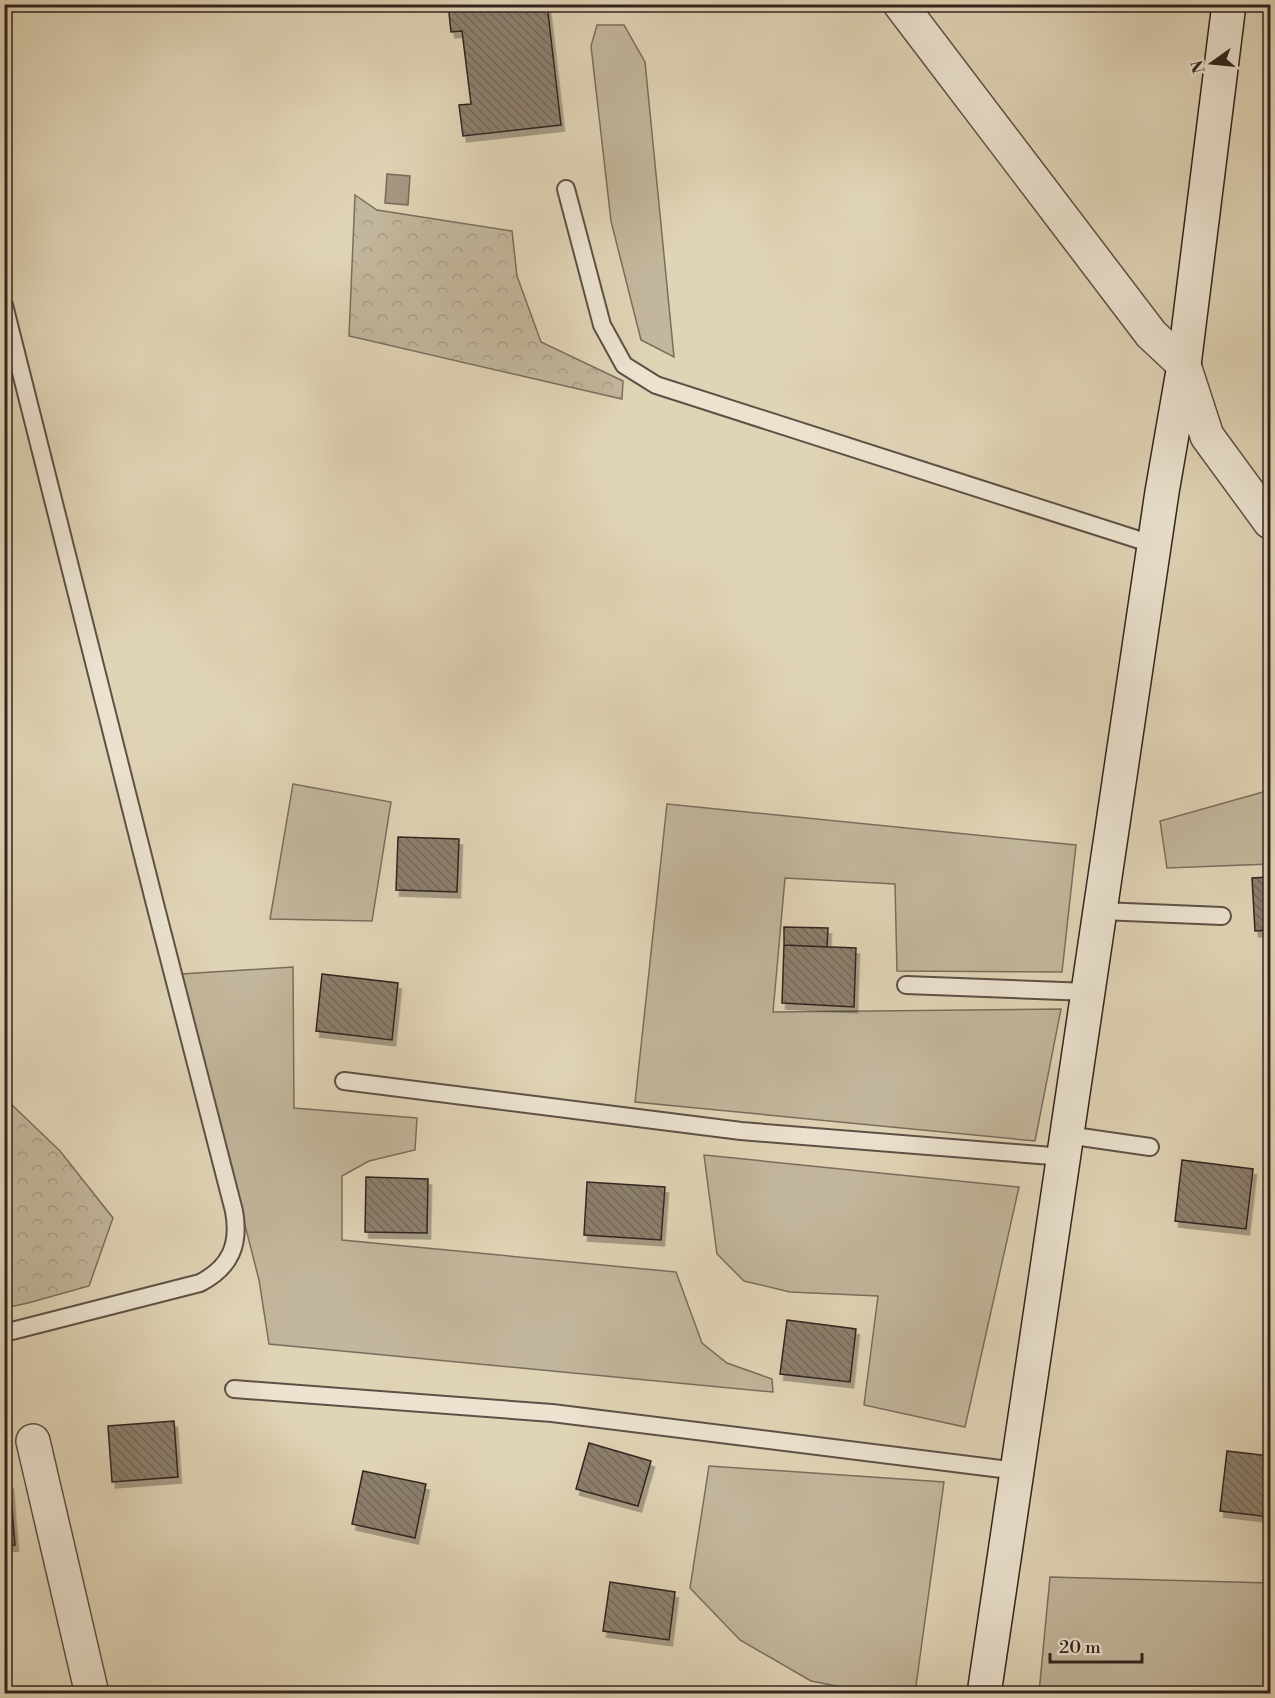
<svg xmlns="http://www.w3.org/2000/svg" width="1275" height="1698" font-family="'Libre Bodoni',serif">
<defs>
<pattern id="forest-crowns" width="20" height="18" patternUnits="userSpaceOnUse" patternTransform="scale(1.5)"><rect width="20" height="18" fill="#c2b69c"/><path d="M2 6a3 3 0 1 1 6 0M12 15a3 3 0 1 1 6 0" fill="none" stroke="#a79c86"/></pattern>
<pattern id="building-back-hatch" width="6" height="6" patternUnits="userSpaceOnUse" patternTransform="scale(1.5)"><rect width="6" height="6" fill="#8c806e"/><path d="M-1 5l2 2M0 0l6 6M5-1l2 2" fill="none" stroke="#73695a"/></pattern>
<filter id="shadow"><feDropShadow dx="3.5" dy="6" stdDeviation="0" flood-color="#0004"/></filter>
</defs>
<rect width="100%" height="100%" fill="#e0d4b6"/>
<filter id="stains"><feTurbulence type="fractalNoise" baseFrequency=".00333" numOctaves="4"/><feColorMatrix values="0 0 0 0 .2 0 0 0 0 .09 0 0 0 0 .02 0 0 0 .5 -.17"/></filter>
<radialGradient id="worn" r=".72"><stop offset=".6" stop-color="#630" stop-opacity="0"/><stop offset="1" stop-color="#630" stop-opacity=".3"/></radialGradient>
<path fill="url(#forest-crowns)" stroke="#7a6d5e" stroke-width="1.5" d="M 355,195 L 377,210 L 512,231 L 517,276 L 541,342 L 623,381 L 622,399 L 349,336 Z
M 5,1105 L 12,1105 L 60,1151 L 113,1218 L 89,1286 L 28,1303 L 5,1308 Z"/>
<path fill="#c2b69c" stroke="#7a6d5e" stroke-width="1.5" d="M 597,25 L 624,25 L 645,62 L 674,357 L 641,340 L 611,221 L 591,46 Z
M 293,784 L 391,802 L 372,921 L 270,919 Z
M 1270,790 L 1270,864 L 1167,868 L 1160,821 Z
M 667,804 L 1076,845 L 1062,972 L 897,971 L 895,884 L 785,878 L 773,1012 L 1061,1009 L 1035,1141 L 635,1102 Z
M 293,967 L 294,1108 L 417,1118 L 415,1150 L 369,1161 L 342,1176 L 342,1240 L 676,1272 L 702,1343 L 727,1363 L 772,1379 L 773,1392 L 269,1344 L 259,1280 L 181,974 Z
M 704,1155 L 1019,1187 L 965,1427 L 864,1405 L 878,1296 L 790,1292 L 744,1281 L 717,1254 Z
M 709,1466 L 944,1482 L 915,1693 L 872,1693 L 811,1681 L 740,1640 L 690,1588 Z
M 1050,1577 L 1270,1583 L 1270,1693 L 1039,1693 Z"/>
<path fill="#a59883" stroke="#776a5b" stroke-width="1.5" d="M 387,174 L 410,176 L 408,205 L 385,203 Z"/>
<path fill="url(#building-back-hatch)" stroke="#322420" stroke-width="1.5" filter="url(#shadow)" d="M 448,4 L 547,4 L 561,125 L 463,136 L 459,105 L 471,104 L 462,31 L 451,32 Z
M 398,837 L 459,839 L 457,892 L 396,890 Z
M 1270,877 L 1270,930 L 1255,931 L 1252,878 Z
M 784,927 L 828,928 L 827,947 L 784,945 Z
M 784,945 L 856,948 L 854,1007 L 782,1003 Z
M 322,974 L 398,983 L 392,1040 L 316,1031 Z
M 1182,1160 L 1253,1169 L 1246,1229 L 1175,1221 Z
M 366,1177 L 428,1179 L 427,1233 L 365,1232 Z
M 587,1182 L 665,1187 L 661,1240 L 584,1235 Z
M 787,1320 L 856,1329 L 850,1382 L 780,1374 Z
M 174,1421 L 178,1477 L 112,1482 L 108,1426 Z
M 589,1443 L 651,1461 L 638,1506 L 576,1489 Z
M 1227,1451 L 1270,1456 L 1270,1517 L 1220,1511 Z
M 363,1471 L 426,1484 L 415,1538 L 352,1524 Z
M 4,1483 L 10,1483 L 15,1545 L 4,1546 Z
M 610,1582 L 675,1592 L 669,1640 L 603,1631 Z"/>
<g fill="none" stroke-linecap="round" stroke-linejoin="round">
<defs>
<path id="lane" d="M 566,189 L 602,325 L 624,365 L 656,385 L 1155,545
M 4,305 L 156,908 L 234,1211 C 240,1244 231,1267 200,1283 L 4,1333
M 1101,911 L 1222,916
M 906,985 L 1089,992
M 344,1081 L 741,1131 L 1064,1157
M 1067,1135 L 1150,1147
M 234,1389 L 552,1413 L 1018,1471"/>
<path id="street" d="M 900,4 L 1151,334 L 1184,365 L 1207,436 L 1270,522
M 33,1441 L 92,1694"/>
<path id="secondary" d="M 984,1694 L 1162,492 L 1184,365 L 1229,4"/>
</defs>
<use href="#lane" stroke="#5e5046" stroke-width="20"/>
<use href="#street" stroke="#5e5046" stroke-width="36"/>
<use href="#secondary" stroke="#322420" stroke-width="36"/>
<use href="#lane" stroke="#ebe3d0" stroke-width="16"/>
<use href="#street" stroke="#ebe3d0" stroke-width="33"/>
<use href="#secondary" stroke="#ebe3d0" stroke-width="33"/>
</g>
<rect width="1275" height="1698" fill="none" stroke="#e0d4b6" stroke-width="24"/>
<rect x="6" y="6" width="1263" height="1686" fill="none" stroke="#322420" stroke-width="3"/>
<rect x="12" y="12" width="1251" height="1674" fill="none" stroke="#322420" stroke-width="1.5"/>
<g transform="translate(1212 63) rotate(255)" stroke="#ebe3d0" stroke-width="4.5" paint-order="stroke">
<path d="M0-4.5L10 22L0 15L-10 22Z" fill="#322420"/>
<text y="-9" font-size="16" font-weight="bold" text-anchor="middle" fill="#322420">N</text>
</g>
<path d="M1050 1653v9h92v-9" fill="none" stroke="#322420" stroke-width="3"/>
<text x="1059" y="1653" font-size="18" fill="#322420" stroke="#ebe3d0" stroke-width="4.5" paint-order="stroke">20 m</text>
<rect width="100%" height="100%" filter="url(#stains)"/>
<rect width="100%" height="100%" fill="url(#worn)"/>
</svg>
